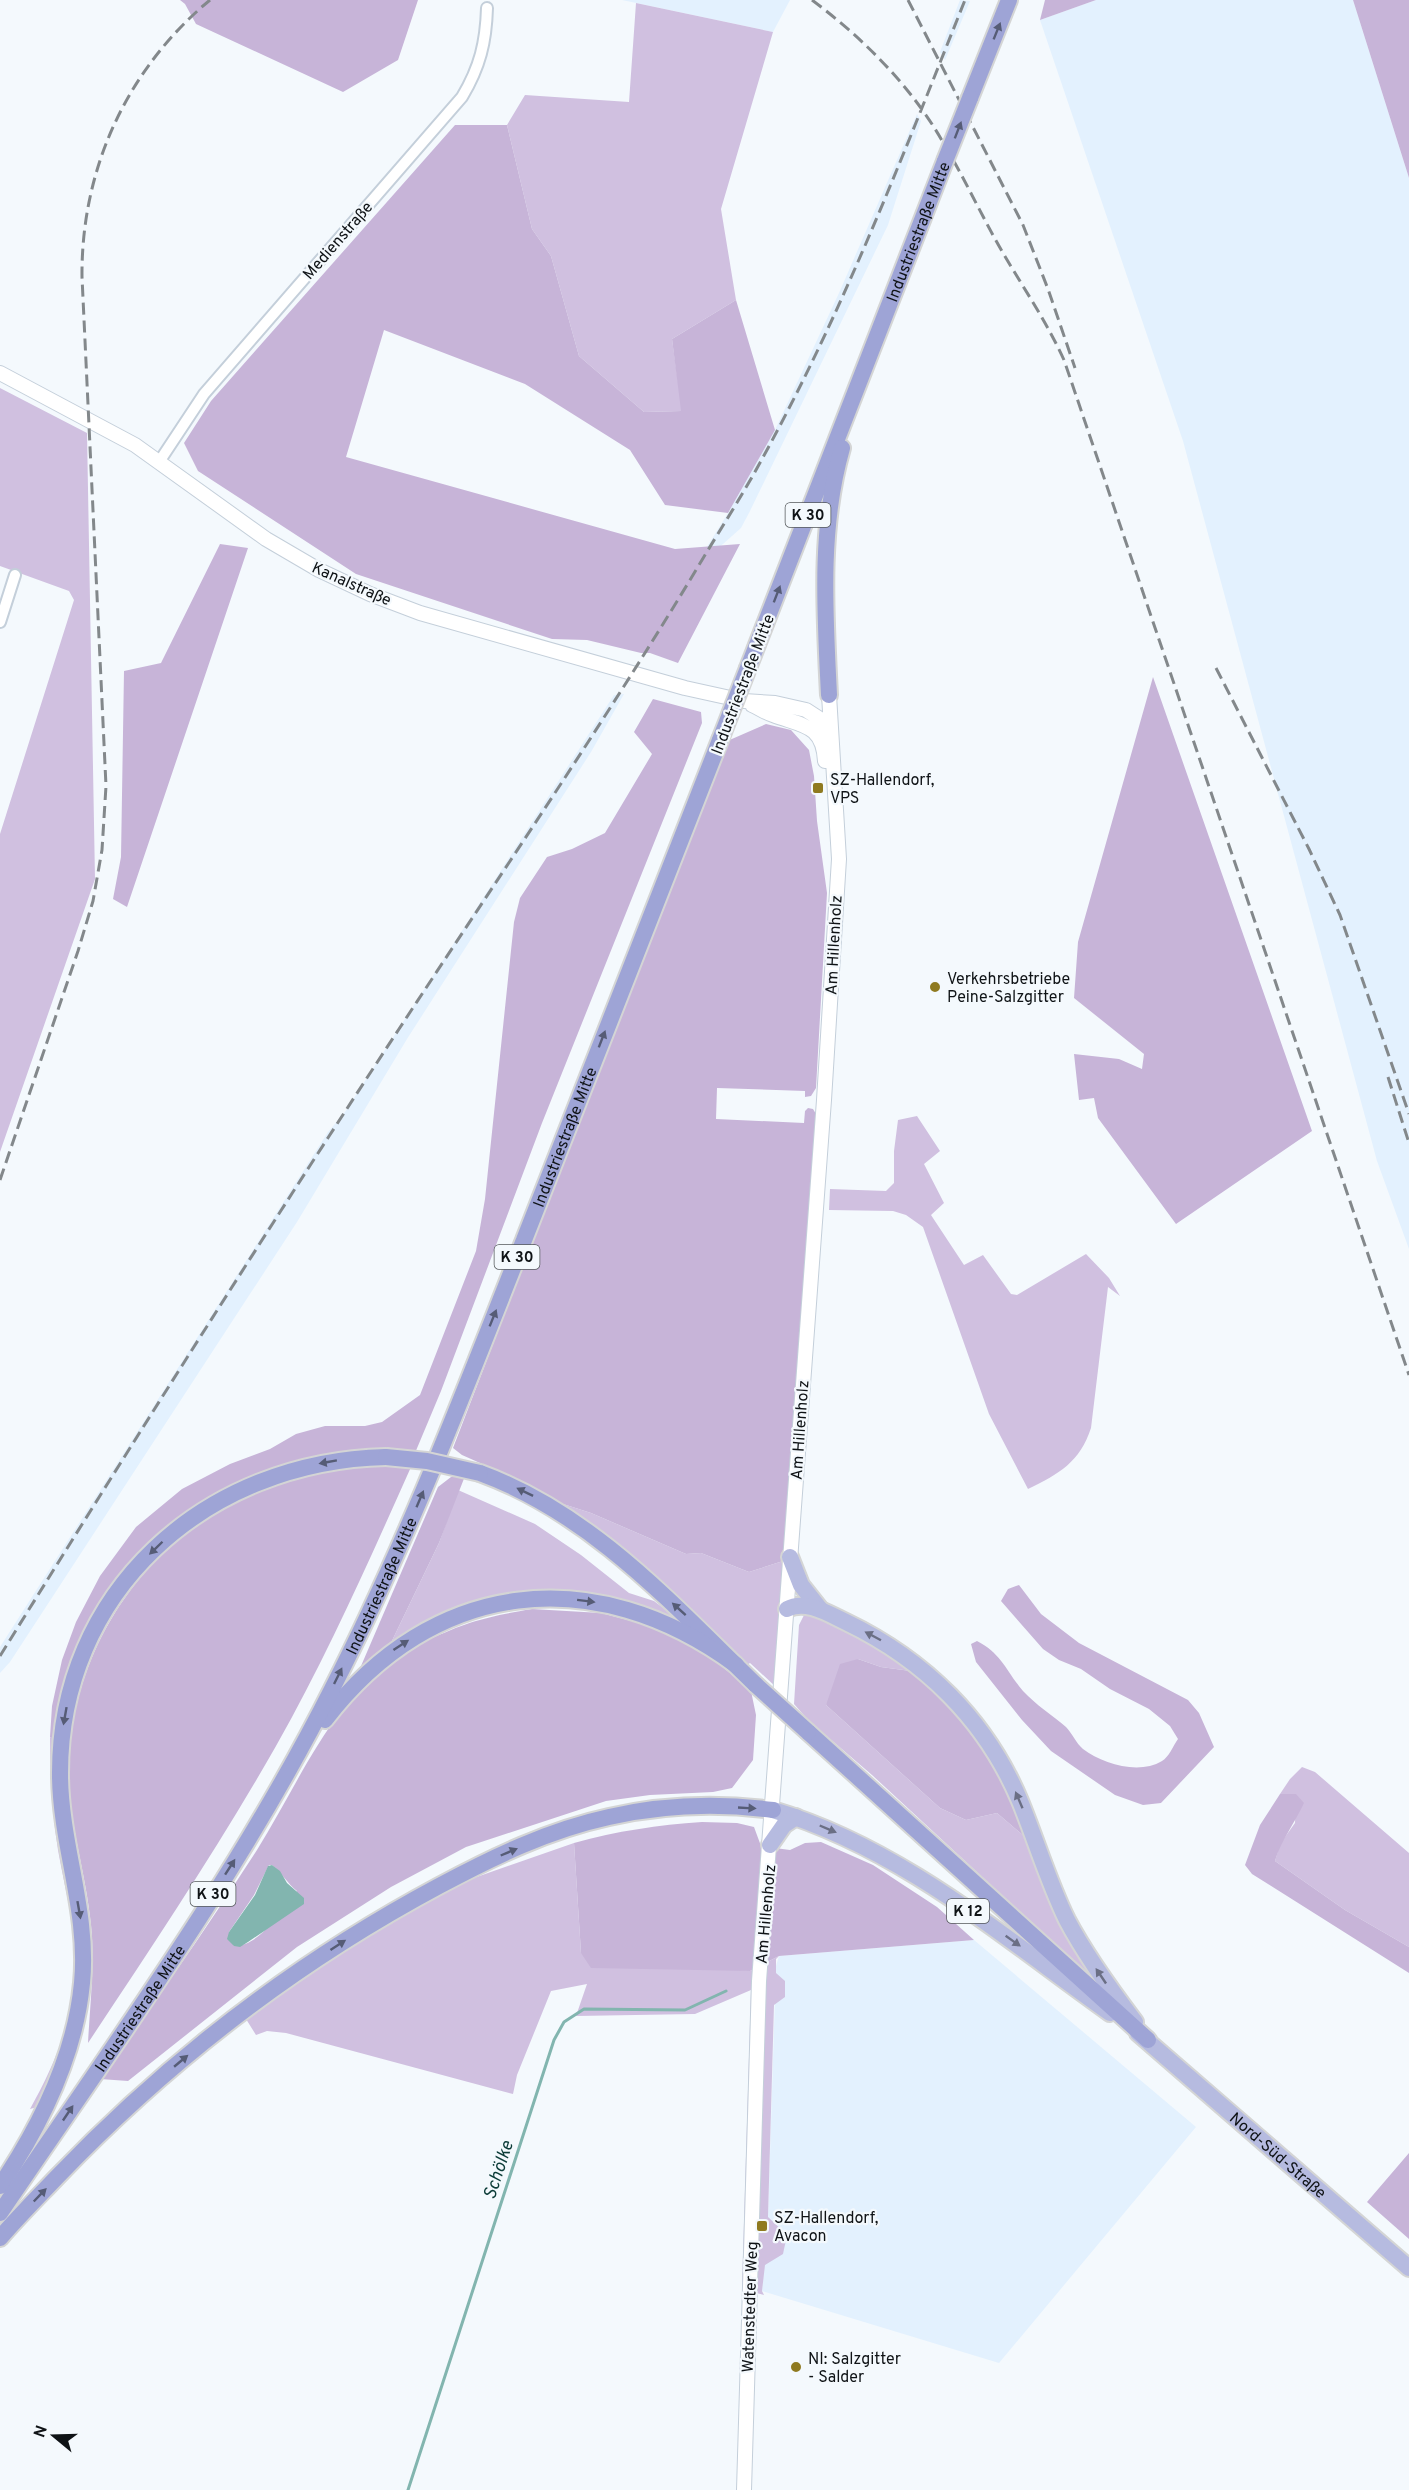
<svg xmlns="http://www.w3.org/2000/svg" width="1409" height="2490" font-family="Overpass,sans-serif">
<rect width="100%" height="100%" fill="#f4f9fd"/>
<path fill="#e3f1fe" d="M 622,0 L 790,0 L 773,32 Z
M 960,0 L 970,1 L 945,60 L 940,52 Z
M 1096,0 L 1353,0 L 1409,178 L 1409,1249 L 1377,1161 L 1183,441 L 1040,20 Z
M 917,114 L 921,121 L 888,225 L 750,511 L 741,528 L 714,552 L 650,653 L 641,653 L 728,513 L 775,430 L 839,293 Z
M 624,694 L 591,752 L 407,1039 L 297,1222 L 10,1662 L 0,1673 L 0,1647 L 113,1470 L 328,1132 L 345,1112 L 614,695 Z
M 974,1940 L 1196,2127 L 999,2363 L 762,2291 L 768,2218 L 776,1966 L 779,1956 Z"/>
<path fill="#d0c0e0" d="M 636,3 L 773,32 L 721,209 L 736,300 L 672,339 L 682,411 L 644,412 L 579,356 L 551,256 L 532,229 L 507,125 L 525,95 L 629,102 Z
M 0,388 L 87,433 L 95,879 L 0,1152 L 0,834 L 74,600 L 69,591 L 0,566 Z
M 917,1116 L 940,1151 L 924,1164 L 944,1203 L 931,1215 L 964,1265 L 983,1255 L 1011,1294 L 1017,1295 L 1086,1254 L 1109,1278 L 1120,1296 L 1108,1287 L 1091,1428 C 1080,1462 1059,1474 1028,1489 L 989,1414 L 923,1227 L 906,1215 L 893,1211 L 829,1210 L 830,1189 L 886,1191 L 894,1183 L 894,1151 L 898,1120 Z
M 458,1490 L 535,1524 L 581,1555 L 629,1593 L 654,1601 L 698,1634 L 554,1593 L 389,1647 L 439,1543 Z
M 560,1503 L 591,1513 L 686,1554 L 701,1553 L 749,1572 L 783,1561 L 776,1687 L 750,1663 L 747,1665 L 560,1506 Z
M 805,1613 L 861,1638 L 918,1672 L 881,1667 L 858,1659 L 826,1705 L 940,1808 L 966,1820 L 997,1813 L 1024,1836 L 1028,1830 L 1091,1973 L 1085,1972 L 872,1775 L 808,1720 L 794,1704 L 799,1625 Z
M 50,1737 L 57,1741 L 79,1951 L 66,2044 L 37,2107 L 30,2109 C 54,2066 73,2022 75,1972 C 77,1931 65,1890 58,1850 C 52,1812 50,1775 50,1737 Z
M 1302,1767 L 1315,1772 L 1409,1853 L 1409,1947 L 1345,1910 L 1275,1861 L 1280,1844 L 1295,1823 L 1296,1794 L 1280,1794 L 1290,1779 Z
M 574,1843 L 581,1953 L 750,1971 L 779,1956 L 776,1959 L 776,1973 L 785,1981 L 785,1997 L 774,2005 L 768,2217 L 787,2235 L 783,2254 L 765,2265 L 762,2291 L 764,2295 L 742,2289 L 751,1990 L 695,2014 L 576,2016 L 587,1984 L 551,1991 L 517,2075 L 513,2094 L 286,2033 L 267,2031 L 256,2035 L 246,2019 L 311,1965 L 451,1886 Z"/>
<path fill="#c7b4d8" fill-rule="evenodd" d="M 180,0 L 418,0 L 398,60 L 343,92 L 196,24 L 185,4 Z
M 1045,0 L 1096,0 L 1040,20 Z
M 1353,0 L 1409,0 L 1409,178 Z
M 455,125 L 507,125 L 532,229 L 551,256 L 579,356 L 644,412 L 681,411 L 672,339 L 736,300 L 775,430 L 728,513 L 665,505 L 630,450 L 525,384 L 384,330 L 346,457 L 675,549 L 740,544 L 678,663 L 650,653 L 641,653 L 587,640 L 552,639 L 356,574 L 198,471 L 184,443 L 211,401 Z
M 220,544 L 248,548 L 127,907 L 113,899 L 121,857 L 124,671 L 161,663 Z
M 1153,677 L 1312,1131 L 1176,1224 L 1098,1118 L 1094,1098 L 1079,1100 L 1074,1054 L 1119,1059 L 1142,1069 L 1144,1054 L 1074,998 L 1078,942 Z
M 653,699 L 701,712 L 702,723 L 542,1123 L 441,1391 L 415,1453 L 321,1457 L 300,1461 L 237,1484 L 199,1505 L 120,1580 L 57,1741 L 50,1737 L 52,1706 L 62,1660 L 76,1622 L 100,1576 L 136,1527 L 182,1489 L 230,1464 L 270,1449 L 296,1434 L 325,1426 L 365,1426 L 382,1422 L 420,1395 L 476,1251 L 485,1199 L 514,922 L 520,898 L 547,857 L 572,849 L 605,833 L 652,754 L 634,732 Z
M 766,724 L 791,730 L 809,750 L 814,776 L 817,821 L 827,893 L 816,1088 L 811,1096 L 805,1097 L 805,1091 L 717,1088 L 716,1119 L 804,1123 L 805,1111 L 808,1108 L 813,1109 L 816,1114 L 783,1561 L 749,1572 L 701,1553 L 686,1554 L 591,1513 L 560,1503 L 530,1485 L 462,1455 L 453,1448 L 725,742 Z
M 395,1465 L 411,1467 C 369,1561 327,1656 276,1746 C 218,1848 153,1945 88,2043 C 90,2004 95,1964 91,1925 C 86,1871 67,1819 69,1764 C 73,1646 144,1544 250,1492 C 263,1485 279,1482 293,1478 C 306,1474 319,1468 332,1466 C 352,1463 375,1465 395,1465 Z
M 465,1476 L 439,1543 L 389,1647 L 358,1673 L 438,1487 L 451,1477 Z
M 1019,1585 L 1041,1614 L 1079,1643 L 1188,1700 L 1199,1713 L 1214,1747 L 1161,1803 L 1143,1805 L 1115,1795 L 1051,1751 L 1022,1720 L 976,1662 L 971,1644 L 977,1641 C 1002,1654 1006,1671 1023,1691 C 1036,1705 1052,1715 1066,1727 C 1072,1733 1076,1743 1083,1749 C 1103,1764 1139,1775 1162,1761 C 1169,1757 1173,1746 1178,1739 L 1170,1726 L 1149,1709 L 1110,1689 L 1081,1669 L 1059,1660 L 1043,1649 L 1001,1601 L 1008,1589 Z
M 532,1609 L 601,1613 L 643,1624 L 689,1644 L 718,1663 L 751,1691 L 756,1715 L 753,1760 L 732,1788 L 713,1792 L 650,1795 L 606,1801 L 466,1847 L 391,1887 L 297,1947 L 128,2081 L 100,2079 C 154,2003 207,1928 257,1850 C 300,1781 331,1701 400,1653 C 408,1648 419,1644 428,1640 C 468,1621 490,1616 532,1609 ZM 269,1865 L 272,1865 C 282,1873 287,1883 297,1891 C 283,1909 259,1947 234,1946 L 229,1932 L 254,1895 Z
M 858,1659 L 881,1667 L 918,1672 L 975,1730 L 1028,1830 L 1024,1836 L 997,1813 L 966,1820 L 940,1808 L 826,1705 L 840,1664 Z
M 1280,1794 L 1296,1794 L 1304,1803 C 1295,1823 1281,1840 1275,1861 L 1345,1910 L 1409,1947 L 1409,1973 L 1252,1874 L 1245,1865 L 1260,1825 Z
M 702,1822 L 737,1823 L 754,1827 L 761,1846 L 790,1850 L 805,1843 L 821,1842 L 873,1865 L 937,1907 L 974,1940 L 779,1956 L 750,1971 L 591,1968 L 581,1953 L 574,1843 C 617,1831 658,1825 702,1822 Z
M 1409,2153 L 1409,2239 L 1367,2202 Z"/>
<path fill="#82b5af" d="M 272,1865 L 280,1871 L 287,1883 L 304,1898 L 304,1904 L 248,1942 L 240,1947 L 234,1946 L 227,1939 L 229,1932 L 255,1895 L 268,1866 Z"/>
<g fill="none" stroke-linecap="round" stroke-linejoin="round">
<path stroke="#82b5af" stroke-width="3" d="M 408,2490 L 554,2040 L 564,2022 L 584,2009 L 685,2010 L 726,1991"/>
<defs>
<path id="minor" d="M 159,462 L 204,394 L 462,97 C 480,67 486,42 487,8
M 0,622 L 15,575"/>
<path id="tertiary" d="M 0,373 L 135,445 L 266,539 L 319,570 L 370,594 L 420,613 L 685,688 L 744,701 L 775,703 L 806,710 L 823,721 L 831,736
M 752,705 C 759,708 766,713 773,715 C 802,726 823,724 825,761
M 744,2490 L 759,1981 L 824,1100 L 839,859 L 829,695"/>
<g id="primary">
<path d="M 790,1557 L 801,1585 L 820,1609"/>
<path d="M 787,1609 C 806,1599 829,1614 846,1622 C 925,1660 986,1720 1020,1801 C 1036,1840 1048,1881 1067,1920 C 1086,1956 1110,1989 1135,2022"/>
<path d="M 773,1810 C 901,1848 1003,1937 1110,2013"/>
<path d="M 770,1845 L 784,1825 L 796,1817"/>
<path id="s1" d="M 1138,2033 L 1409,2268"/>
</g>
<g id="trunk">
<path d="M 970,98 L 1009,0"/>
<path id="s2" d="M 748,668 L 945,161"/>
<path d="M 829,695 C 825,613 819,528 842,448"/>
<path d="M 480,1473 C 592,1514 672,1604 756,1685"/>
<path d="M 325,1720 C 433,1579 594,1561 736,1665"/>
<path d="M 808,1732 L 1148,2040"/>
<path d="M 0,2186 C 41,2125 75,2056 82,1983 C 89,1913 61,1846 60,1777 C 58,1591 206,1461 386,1457"/>
<path id="s3" d="M 0,2213 C 115,2043 239,1874 332,1689 C 406,1544 464,1392 524,1240 C 589,1073 654,906 720,740"/>
<path d="M 0,2238 C 18,2217 38,2197 57,2177 C 168,2061 297,1962 439,1886 C 493,1857 549,1830 609,1817 C 662,1805 719,1803 773,1810"/>
</g>
</defs>
<use href="#minor" stroke="#c4cfda" stroke-width="14"/>
<use href="#tertiary" stroke="#c4cfda" stroke-width="16"/>
<use href="#primary" stroke="#d4d5d5" stroke-width="20"/>
<use href="#trunk" stroke="#d4d5d5" stroke-width="20"/>
<use href="#minor" stroke="#fff" stroke-width="10"/>
<use href="#tertiary" stroke="#fff" stroke-width="14"/>
<use href="#primary" stroke="#b6bbe0" stroke-width="16"/>
<use href="#trunk" stroke="#9ea4d6" stroke-width="16"/>
<path stroke="#83888b" stroke-width="3" stroke-dasharray="12 6" stroke-linecap="butt" d="M 812,0 C 864,39 912,87 944,144 C 962,174 977,206 994,237 C 1017,279 1044,316 1064,360 L 1409,1375
M 908,0 L 1023,225 L 1048,289 L 1075,368
M 1216,668 L 1309,849 L 1340,915 L 1409,1114
M 1388,1077 L 1409,1143
M 0,1180 L 78,951 L 93,901 L 102,850 L 106,786 L 82,277 C 81,169 127,69 210,0
M 0,1656 C 131,1445 263,1236 399,1029 C 498,878 600,729 693,575 C 716,536 741,498 762,459 C 843,312 903,155 965,0"/>
<defs>
<path id="trunk-bridge" d="M 945,161 L 970,98
M 720,740 L 748,668
M 386,1457 L 427,1461 L 480,1473
M 756,1685 L 808,1732"/>
</defs>
<use href="#trunk-bridge" stroke="#d4d5d5" stroke-width="20" stroke-linecap="butt"/>
<use href="#trunk-bridge" stroke="#9ea4d6" stroke-width="16"/>
</g>
<defs><path id="oneway-solid" d="M-6-.8H1V-3.2L6.5 0L1 3.2V.8H-6Z" transform="scale(1.5)"/></defs>
<g fill="#565c76">
<use href="#oneway-solid" transform="translate(997 31) rotate(-68)"/>
<use href="#oneway-solid" transform="translate(958 130) rotate(-69)"/>
<use href="#oneway-solid" transform="translate(777 594) rotate(-69)"/>
<use href="#oneway-solid" transform="translate(602 1039) rotate(-69)"/>
<use href="#oneway-solid" transform="translate(493 1318) rotate(-68)"/>
<use href="#oneway-solid" transform="translate(328 1462) rotate(170)"/>
<use href="#oneway-solid" transform="translate(525 1492) rotate(-154)"/>
<use href="#oneway-solid" transform="translate(420 1499) rotate(-67)"/>
<use href="#oneway-solid" transform="translate(156 1548) rotate(136)"/>
<use href="#oneway-solid" transform="translate(586 1601) rotate(7)"/>
<use href="#oneway-solid" transform="translate(679 1609) rotate(-138)"/>
<use href="#oneway-solid" transform="translate(401 1645) rotate(-33)"/>
<use href="#oneway-solid" transform="translate(338 1676) rotate(-64)"/>
<use href="#oneway-solid" transform="translate(65 1716) rotate(100)"/>
<use href="#oneway-solid" transform="translate(747 1808) rotate(3)"/>
<use href="#oneway-solid" transform="translate(509 1852) rotate(-23)"/>
<use href="#oneway-solid" transform="translate(230 1867) rotate(-57)"/>
<use href="#oneway-solid" transform="translate(79 1910) rotate(80)"/>
<use href="#oneway-solid" transform="translate(338 1945) rotate(-33)"/>
<use href="#oneway-solid" transform="translate(181 2061) rotate(-40)"/>
<use href="#oneway-solid" transform="translate(68 2113) rotate(-56)"/>
<use href="#oneway-solid" transform="translate(40 2195) rotate(-46)"/>
</g>
<g fill="#6b6f85">
<use href="#oneway-solid" transform="translate(873 1636) rotate(-152)"/>
<use href="#oneway-solid" transform="translate(1019 1800) rotate(-113)"/>
<use href="#oneway-solid" transform="translate(828 1829) rotate(23)"/>
<use href="#oneway-solid" transform="translate(1013 1941) rotate(35)"/>
<use href="#oneway-solid" transform="translate(1101 1976) rotate(-124)"/>
</g>
<g fill="#8f7a20" stroke="#f4f9fd" stroke-width="2">
<rect x="812" y="782" width="12" height="12" rx="3"/>
<circle cx="935" cy="987" r="6"/>
<rect x="756" y="2220" width="12" height="12" rx="3"/>
<circle cx="796" cy="2367" r="6"/>
</g>
<g text-anchor="middle" stroke-width="4.5" stroke-linejoin="round" paint-order="stroke">
<g fill="#f4f9fd" stroke="#54585b" stroke-width="1.5">
<rect x="785.5" y="503" width="45" height="24" rx="4.5"/>
<rect x="494.5" y="1245" width="45" height="24" rx="4.5"/>
<rect x="190.5" y="1882" width="45" height="24" rx="4.5"/>
<rect x="947" y="1899" width="42" height="24" rx="4.5"/>
</g>
<g font-size="15" font-weight="bold" fill="#0f1316">
<text x="808" y="520">K 30</text>
<text x="517" y="1262">K 30</text>
<text x="213" y="1899">K 30</text>
<text x="968" y="1916">K 12</text>
</g>
<g font-size="16" fill="#0f1316" stroke="#f4f9fd">
<text dy="6" stroke="none"><textPath href="#s2" startOffset="468">Industriestraße Mitte</textPath></text>
<text transform="translate(337 240) rotate(-49)" y="6">Medienstraße</text>
<text transform="translate(352 583) rotate(24)" y="6">Kanalstraße</text>
<text transform="translate(742 684) rotate(-69)" y="6">Industriestraße Mitte</text>
<text transform="translate(833 945) rotate(-87)" y="6">Am Hillenholz</text>
<text dy="6" stroke="none"><textPath href="#s3" startOffset="1220">Industriestraße Mitte</textPath></text>
<text transform="translate(799 1430) rotate(-86)" y="6">Am Hillenholz</text>
<text dy="6" stroke="none"><textPath href="#s3" startOffset="735">Industriestraße Mitte</textPath></text>
<text transform="translate(765 1914) rotate(-85)" y="6">Am Hillenholz</text>
<text dy="6" stroke="none"><textPath href="#s3" startOffset="248">Industriestraße Mitte</textPath></text>
<text dy="6" stroke="none"><textPath href="#s1" startOffset="186">Nord-Süd-Straße</textPath></text>
<text transform="translate(749 2307) rotate(-88)" y="6">Watenstedter Weg</text>
</g>
<g font-size="16" fill="#0f1316" stroke="#f4f9fd" text-anchor="start">
<text x="830" y="785">SZ-Hallendorf,<tspan x="830" dy="18">VPS</tspan></text>
<text x="947" y="984">Verkehrsbetriebe<tspan x="947" dy="18">Peine-Salzgitter</tspan></text>
<text x="774" y="2223">SZ-Hallendorf,<tspan x="774" dy="18">Avacon</tspan></text>
<text x="808" y="2364">NI: Salzgitter<tspan x="808" dy="18">- Salder</tspan></text>
</g>
<g font-size="18" font-style="italic" fill="#0c3c38" stroke="#f4f9fd">
<text transform="translate(498 2170) rotate(-72)" y="6">Schölke</text>
</g>
</g>
<g transform="translate(54 2436) rotate(289)" stroke="#f4f9fd" stroke-width="4.5" paint-order="stroke">
<path d="M0-4.5L10 22L0 15L-10 22Z" fill="#0f1316"/>
<text y="-9" font-size="16" font-weight="bold" text-anchor="middle" fill="#0f1316">N</text>
</g>
</svg>
